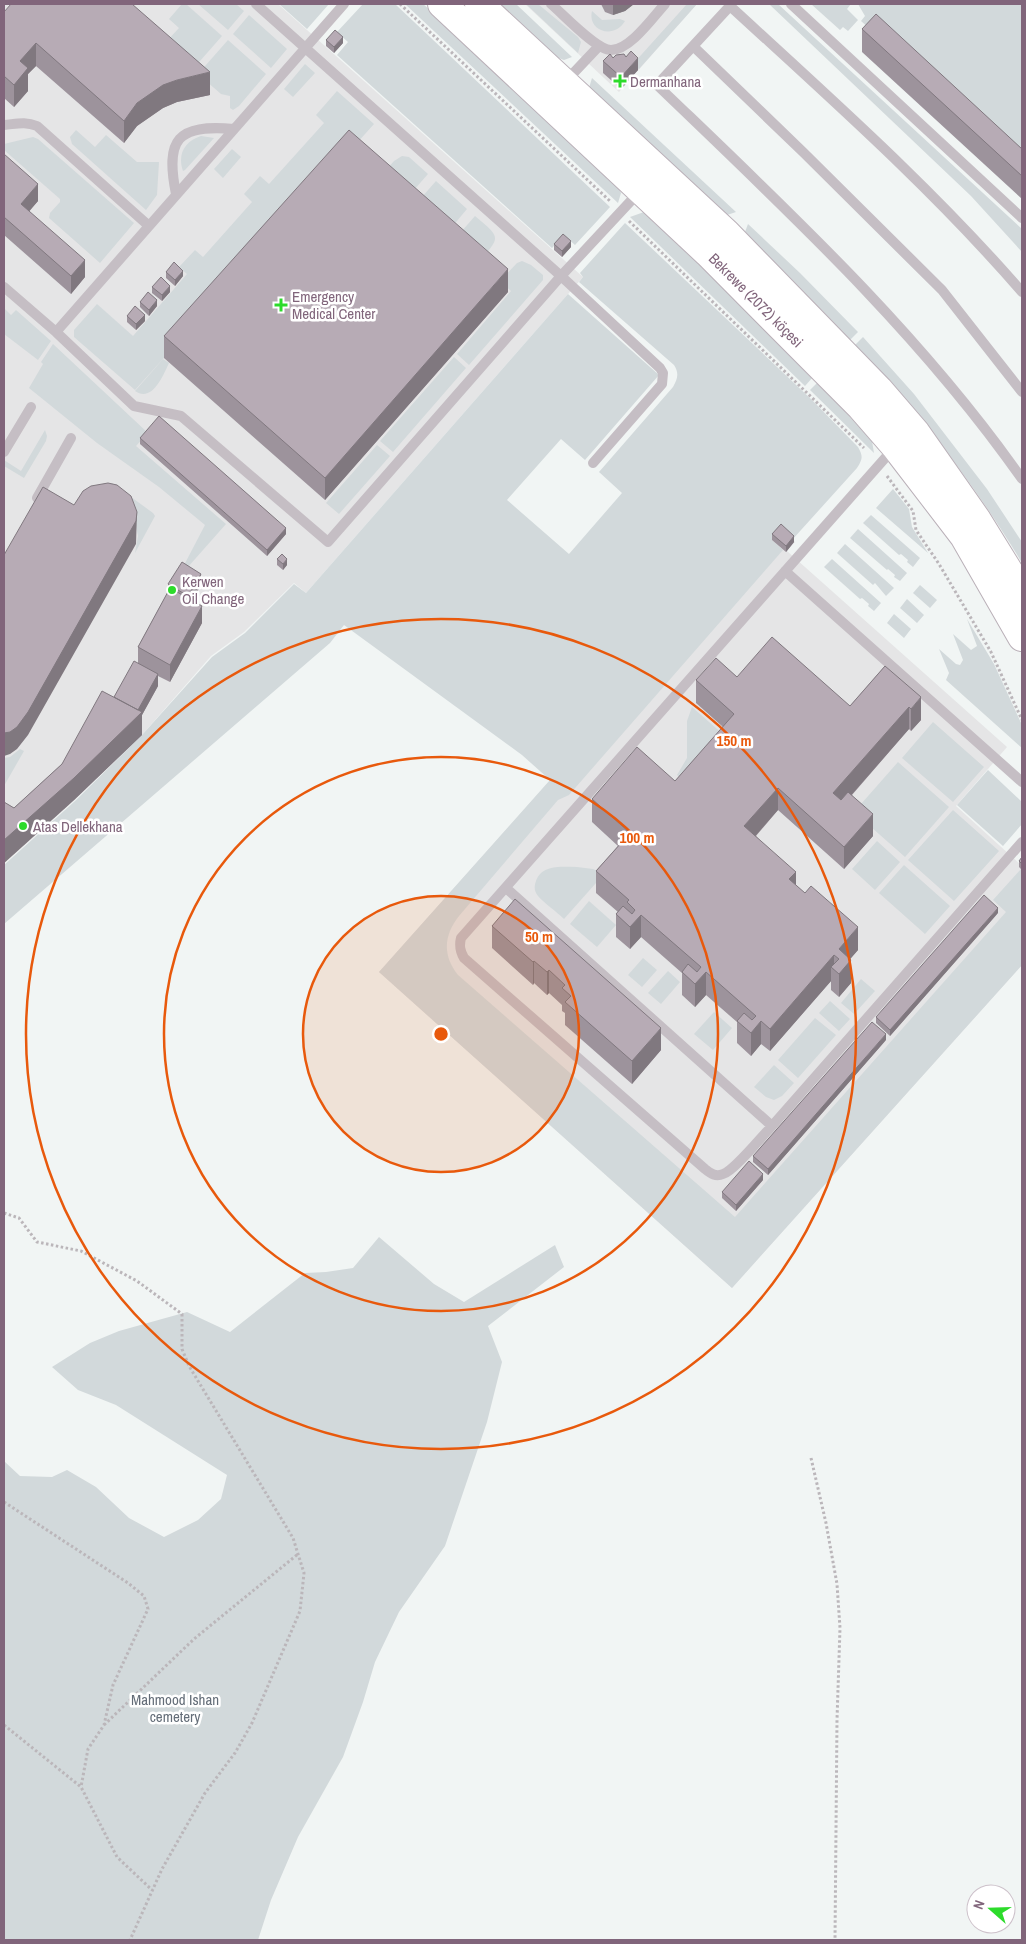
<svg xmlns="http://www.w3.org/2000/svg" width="1026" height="1944" font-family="'Archivo Narrow',sans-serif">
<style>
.built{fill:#e5e5e6}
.green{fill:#d2d9db}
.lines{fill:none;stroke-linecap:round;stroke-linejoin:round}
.secondary-casing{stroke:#bab0b8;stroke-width:30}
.path{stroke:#bbb6ba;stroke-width:3;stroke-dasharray:2.5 2.5;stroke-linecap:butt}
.service{stroke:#c5bec4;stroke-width:10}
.secondary{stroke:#fff;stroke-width:28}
.wall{fill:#9d939c}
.shaded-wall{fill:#80787f}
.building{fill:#b7abb5;stroke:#80787f}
.ring{fill:none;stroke:#e8590c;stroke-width:2.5}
.poi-dot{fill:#2ddb2b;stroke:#fff;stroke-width:2}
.labels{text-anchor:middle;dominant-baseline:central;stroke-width:5;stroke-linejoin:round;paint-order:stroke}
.poi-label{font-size:15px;fill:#81657b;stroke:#fff;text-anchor:start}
.street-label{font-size:15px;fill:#81657b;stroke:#fff}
.park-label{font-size:15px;fill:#646d78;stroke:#fff}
.centre{fill:#e8590c;stroke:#fff;stroke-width:2.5}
.ring-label{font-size:15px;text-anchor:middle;font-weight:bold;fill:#e8590c;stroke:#fff;stroke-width:5;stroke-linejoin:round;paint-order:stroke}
</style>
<rect width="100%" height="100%" fill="#f1f5f4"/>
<path class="built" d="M4 4H278L583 277 306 593 294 583 244 632 211 656 142 735 75 800 4 864Z
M525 4H697L619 92Z
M781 530 795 542 787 551 1007 747 956 806 1020 864 1022 863V965L732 1288 379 972 769 535Z"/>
<path class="green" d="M182 4H186L222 36 193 69 164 44 179 28 169 19Z
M198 4H236L244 11 228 30Z
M279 4H329L307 29Z
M363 4H395L610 207 575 245 564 235 552 248 337 55 348 42 337 32Z
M405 4H423L430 10 618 187 621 193 618 203Z
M500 4H516L572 57 564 60 556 57Z
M526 4H538L578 37 581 42 578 53Z
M687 4H697L639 69 633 64Z
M769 4H778L1022 229V252L971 196Z
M811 4H851L847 9 858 20 848 31 843 27 840 30Z
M858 4H1022V168L861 21 865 16Z
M592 11 602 20 620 19 625 21C614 40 587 31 592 11Z
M249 15 287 49 271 68 233 34Z
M228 40 266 74 239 106 233 110 230 108V96L221 94 198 74Z
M305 64 315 73 293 97 284 89Z
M592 78 736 212 727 215 723 214 589 88Z
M337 91 374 124 135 390 74 337V330L97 304 133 336 187 274 179 267 195 250 203 257 252 202 244 194 260 176 269 184 324 123 316 115Z
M76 130 95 147 106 135 137 162H159L157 195 146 210 72 144 70 137Z
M201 136 214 138 185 170 183 171C177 154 185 141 201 136Z
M33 137 38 139 134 223 100 263 49 218 50 213 60 202V199L4 150V144Z
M232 149 241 157 223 178 214 169Z
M402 156 409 157 428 174 406 199 381 176 394 161Z
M436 181 467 209 446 234 414 206Z
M644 212 650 216C705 269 759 324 813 377L805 386 630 217Z
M475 216C501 238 501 236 479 262L454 240Z
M625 223 812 400 858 447C863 456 863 459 857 468L792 540 773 538 772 540 783 550 569 795 558 800 459 916C444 935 442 955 458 975L735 1217 1006 912 993 900 1021 869 1022 871V965L732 1288 379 972 550 780 522 755 344 625 330 643 4 924V865L75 801 142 735 212 657 245 633 294 584 306 593 568 294 659 375 585 460 561 439 507 500 569 554 622 493 599 472 673 387C678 378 679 373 674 365L579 282 583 277 580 273Z
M748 224 800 273 858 332 850 340 747 235 745 232Z
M522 261 531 265 543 275V280L469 365 457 354 511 291 500 281 517 263Z
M4 308 11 315 16 310 51 341 38 360 4 334Z
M863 337 914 394 987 489 1022 542V563C975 484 918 412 855 345Z
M53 344 148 433 136 446 226 524 188 567 182 569 205 525 159 487 97 443 29 388 43 364 41 362Z
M454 357 466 368 393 452 380 441Z
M163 359 169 363C163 376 152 403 135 391Z
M818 382 866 434 872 441 874 453 810 390Z
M45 430 47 436 46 441 24 478 4 466V460L21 471Z
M377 445 390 456 339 514 326 503Z
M112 483 153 513 155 516 135 553 138 536 136 526 103 497Z
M893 489 909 509 912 527 928 553 876 508Z
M871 515 920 558 913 567 907 562 908 560 901 554 899 555 863 523Z
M858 529 907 573 900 581 894 577 895 575 888 569 887 570 850 538Z
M845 544 894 588 886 596 875 583 873 585 837 553Z
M832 559 881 603 874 611 868 606 869 604 862 598 860 599 824 567Z
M920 585 937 600 930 608 913 593Z
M907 599 924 615 917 623 900 608Z
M894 614 911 629 904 638 887 623Z
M967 619 994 664 1022 725V748L946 680 949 673 939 649 956 664 960 665 963 660 953 634 971 650 977 646Z
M692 707 725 736 685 782 677 775 687 758V721Z
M933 722 984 767 953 802 902 758Z
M20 749 24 751 4 786V758L10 757Z
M898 762 949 807 905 857 854 812Z
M988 770 1022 802V824L1003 846 957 805Z
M953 810 999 851 954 901 908 860Z
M877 841 900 862 875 890 852 869Z
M904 865 950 906 925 934 879 893Z
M577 867 593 869 604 874 564 919C556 911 545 904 538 896 534 891 534 886 536 881 542 864 562 867 577 867Z
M589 901 616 925 597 947 570 924Z
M643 958 657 970 642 987 628 975Z
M668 971 680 982 661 1004 648 993Z
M861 979 875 991 854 1014 841 1003Z
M830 1001 850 1019 839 1031 819 1013Z
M714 1012 732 1028 713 1050 694 1034Z
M815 1018 836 1035 798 1078 778 1060Z
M774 1065 794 1083 782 1096 774 1100 766 1097 754 1087Z
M379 1237 434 1284 464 1302 555 1245 564 1267 488 1326 502 1362 487 1422 445 1546 399 1612 375 1662 363 1702 343 1757 298 1837 271 1900 258 1940H4V1461L20 1476 52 1477 67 1470 96 1487 129 1518 164 1537 198 1520 221 1499 227 1475 116 1405 78 1390 52 1367 90 1343 119 1331 187 1312 230 1332 305 1273 326 1272 353 1268Z"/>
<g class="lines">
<defs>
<path id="secondary" d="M442 4 708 253 861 407 895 446 964 536 1022 637
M479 4 726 233 879 390 916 433 977 520 1022 593"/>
</defs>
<use href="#secondary" class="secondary-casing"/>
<path class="path" d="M400 4 611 202
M629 221 864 448
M887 476 913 511 916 530 939 564 991 652 1022 720
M4 1213 19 1218 37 1242 81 1251 137 1281 182 1314V1349L189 1366 293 1538 304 1573 300 1611 252 1723 235 1753 205 1793 162 1869 130 1940
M811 1458 826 1523 837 1584 840 1628 837 1720 835 1940
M4 1502 128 1583 144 1596 148 1609 113 1685 104 1725 88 1749 81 1787
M4 1725 81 1787 117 1857 152 1890
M104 1725 194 1639 298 1554"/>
<path class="service" d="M256 4 561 276 660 368 663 373 662 384 593 463
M551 4C563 14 596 50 611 50 630 50 653 17 665 4
M791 4 1022 218
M693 46 803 152 942 290 1022 392
M565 82 599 46
M4 125C16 124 25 121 37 126L149 226
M176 194C165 139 177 124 234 129
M4 287 56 332 134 406 181 416 328 542 561 276 641 190
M1022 292C933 189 830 98 730 6L657 85C786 209 919 332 1022 479
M56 332 344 4
M894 448 461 938C459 946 460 951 464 958L705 1169C711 1174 716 1177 723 1174 734 1171 762 1136 772 1126L1022 842
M4 452 31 407
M37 498 71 438
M785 571 1022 782
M506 888 772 1126"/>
<use href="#secondary" class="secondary"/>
</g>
<path class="wall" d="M601 4H634L625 11 613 15 605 12Z
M4 12 210 95 177 102 163 108 137 126 124 143 36 66 28 74V91L14 107 4 98Z
M862 29 1022 149V199L862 52Z
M326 40 343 43 334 53 326 46Z
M613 58 638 70 621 89 603 73V61Z
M4 154 38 201 29 211 85 277 71 294 4 235Z
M554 244 571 247 562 257 554 250Z
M166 272 183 276 175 286 166 278Z
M152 287 170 292 162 301 152 293Z
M508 292 325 500 164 358V336Z
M140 302 157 306 149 316 140 307Z
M127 316 145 321 136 330 127 322Z
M140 438 286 534 267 556 140 444Z
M772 534 794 542 786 552 772 540Z
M277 559 287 565 283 570 277 565Z
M168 584 201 585 192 600 202 623 170 682 158 676V686L142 715V735L74 800 4 863V802L14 808 62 764 114 697 138 663V647L168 592Z
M885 666 921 720 911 731 909 729 852 795 873 836 844 869 778 810 756 836 796 885 858 950 850 959 851 983 839 997 831 990V981L770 1051 761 1044 751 1056 737 1043V1022L706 995 695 1007 682 995V973L641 937 630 949 616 937V914L618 912 596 893V871L618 846 592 822V799L675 781 723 727 696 703V680L737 677 850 706Z
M1022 857V870L1019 867V861Z
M998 913 890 1036 876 1023V1017Z
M492 926 661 1050 632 1084 565 1025V1013L562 1011V1005L549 993 547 995 534 983 533 985 492 948Z
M886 1040 768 1175 753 1162V1156Z
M763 1180 736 1211 722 1198V1192Z"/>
<path class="shaded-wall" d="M613 4H634L625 11 613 15Z
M343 37V43L334 53V47Z
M36 43V66L28 74V91L14 107V85L20 61Z
M638 58V70L621 89V77Z
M210 72V95L177 102 163 108 137 126 124 143V121L137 103 163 85 177 80Z
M38 184V201L21 221V204Z
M571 241V247L562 257V251Z
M85 260V277L71 294V276Z
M508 269V292L325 500V478Z
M183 271V276L175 286V280Z
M170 286V292L162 301V295Z
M157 300V306L149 316V310Z
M145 315V321L136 330V324Z
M5 469V475L4 478V472Z
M137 512 136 544 28 735 17 749 10 754 4 756V733Z
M286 528V534L267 556V550Z
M794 536V542L786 552V546Z
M287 559V565L283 570V564Z
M201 574V585L188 608V596Z
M202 606V623L170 682V665Z
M158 674V686L142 715V735L74 800 4 863V840L135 715Z
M921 697V720L911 731V709Z
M909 707V729L833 816V793Z
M778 788V810L744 849V826Z
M873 814V836L844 869V847Z
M796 872V894L789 879Z
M998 908V913L890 1036V1030Z
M641 915V937L630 949V927Z
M858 927V950L839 972V949Z
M834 955V970L831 967V981L770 1051V1029Z
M851 960V983L839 997V974Z
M534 961V983L533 985V962Z
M549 970V993L547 995V972Z
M706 972V995L695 1007V984Z
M761 1021V1044L751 1056V1033Z
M661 1028V1050L632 1084V1061Z
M886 1034V1040L768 1175V1169Z
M763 1174V1180L736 1211V1205Z"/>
<path class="building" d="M11 4H132L210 72 177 80 163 85 137 103 124 121 36 43 20 61 28 68 14 85 4 76V12Z
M876 14 1022 149V176L862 29Z
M335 30 343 37 334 47 326 40Z
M631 51 638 58 621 77 603 61 610 54 613 58 616 55 624 54 626 57Z
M349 130 508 269 325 478 164 336Z
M4 154 38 184 21 204 85 260 71 276 4 217Z
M563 234 571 241 562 251 554 244Z
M174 262 183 271 175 280 166 272Z
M161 277 170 286 162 295 152 287Z
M148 292 157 300 149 310 140 302Z
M135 306 145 315 136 324 127 316Z
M159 416 286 528 267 550 140 438Z
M108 483 117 485 131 496 137 512 136 521 28 712 17 727 10 732 4 733V555L43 487 74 505 83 491 91 486Z
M781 524 794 536 786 546 772 534Z
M282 554 287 559 283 564 277 559Z
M182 562 201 574 188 596 168 584Z
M170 588 202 606 170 665 138 647Z
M772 637 850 706 885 666 921 697 911 709 909 707 833 793 841 800 848 792 873 814 844 847 778 788 744 826 796 872 789 879 805 893 811 886 858 927 839 949 851 960 839 974 831 967 839 959 834 955 770 1029 761 1021 751 1033 737 1021 744 1013 752 1020 756 1016 706 972 695 984 682 972 688 964 697 972 701 967 641 915 630 927 616 914 623 906 632 914 635 910 627 902 629 900 596 871 630 833 592 799 637 747 675 781 734 714 696 680 716 658 737 677Z
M134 661 158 674 138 710 114 697Z
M102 691 142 712 74 778 4 840V802L14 808 62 764Z
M1022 857V864L1019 861Z
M984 895 998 908 890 1030 876 1017Z
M515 899 661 1028 632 1061 565 1002 571 996 562 988 565 985 549 970 547 972 534 961 533 962 492 926Z
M872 1022 886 1034 768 1169 753 1156Z
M749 1161 763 1174 736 1205 722 1192Z"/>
<circle cx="441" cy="1034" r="138" fill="#e8590c" fill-opacity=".12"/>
<g class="ring">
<circle cx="441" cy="1034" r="138"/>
<circle cx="441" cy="1034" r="277"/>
<circle cx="441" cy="1034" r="415"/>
</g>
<g class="poi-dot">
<path d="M617.5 73.5h5v5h5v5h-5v5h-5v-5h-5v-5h5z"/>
<path d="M278.5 297.5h5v5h5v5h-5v5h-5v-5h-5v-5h5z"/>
<circle cx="172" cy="590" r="5"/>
<circle cx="23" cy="826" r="5"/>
</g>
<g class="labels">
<g class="poi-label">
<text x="630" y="81">Dermanhana</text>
<text x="292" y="296">Emergency<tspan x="292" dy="17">Medical Center</tspan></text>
<text x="182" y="581">Kerwen<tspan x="182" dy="17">Oil Change</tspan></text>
<text x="33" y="826">Atas Dellekhana</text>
</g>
<g class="street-label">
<text transform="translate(756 300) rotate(45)">Bekrewe (2072) köçesi</text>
</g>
<g class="park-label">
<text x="175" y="1699">Mahmood Ishan<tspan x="175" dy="17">cemetery</tspan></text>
</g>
</g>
<circle cx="441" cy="1034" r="8" class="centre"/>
<g class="ring-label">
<text x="734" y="746">150 m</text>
<text x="637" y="843">100 m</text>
<text x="539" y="942">50 m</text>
</g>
<rect width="1026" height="1944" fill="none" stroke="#81657b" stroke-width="10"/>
<g transform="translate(991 1909) rotate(290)"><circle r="24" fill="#ffffff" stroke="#cdc1ca"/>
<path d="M0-4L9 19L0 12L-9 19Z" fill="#2ddb2b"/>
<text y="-8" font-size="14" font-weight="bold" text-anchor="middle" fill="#81657b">N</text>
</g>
</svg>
